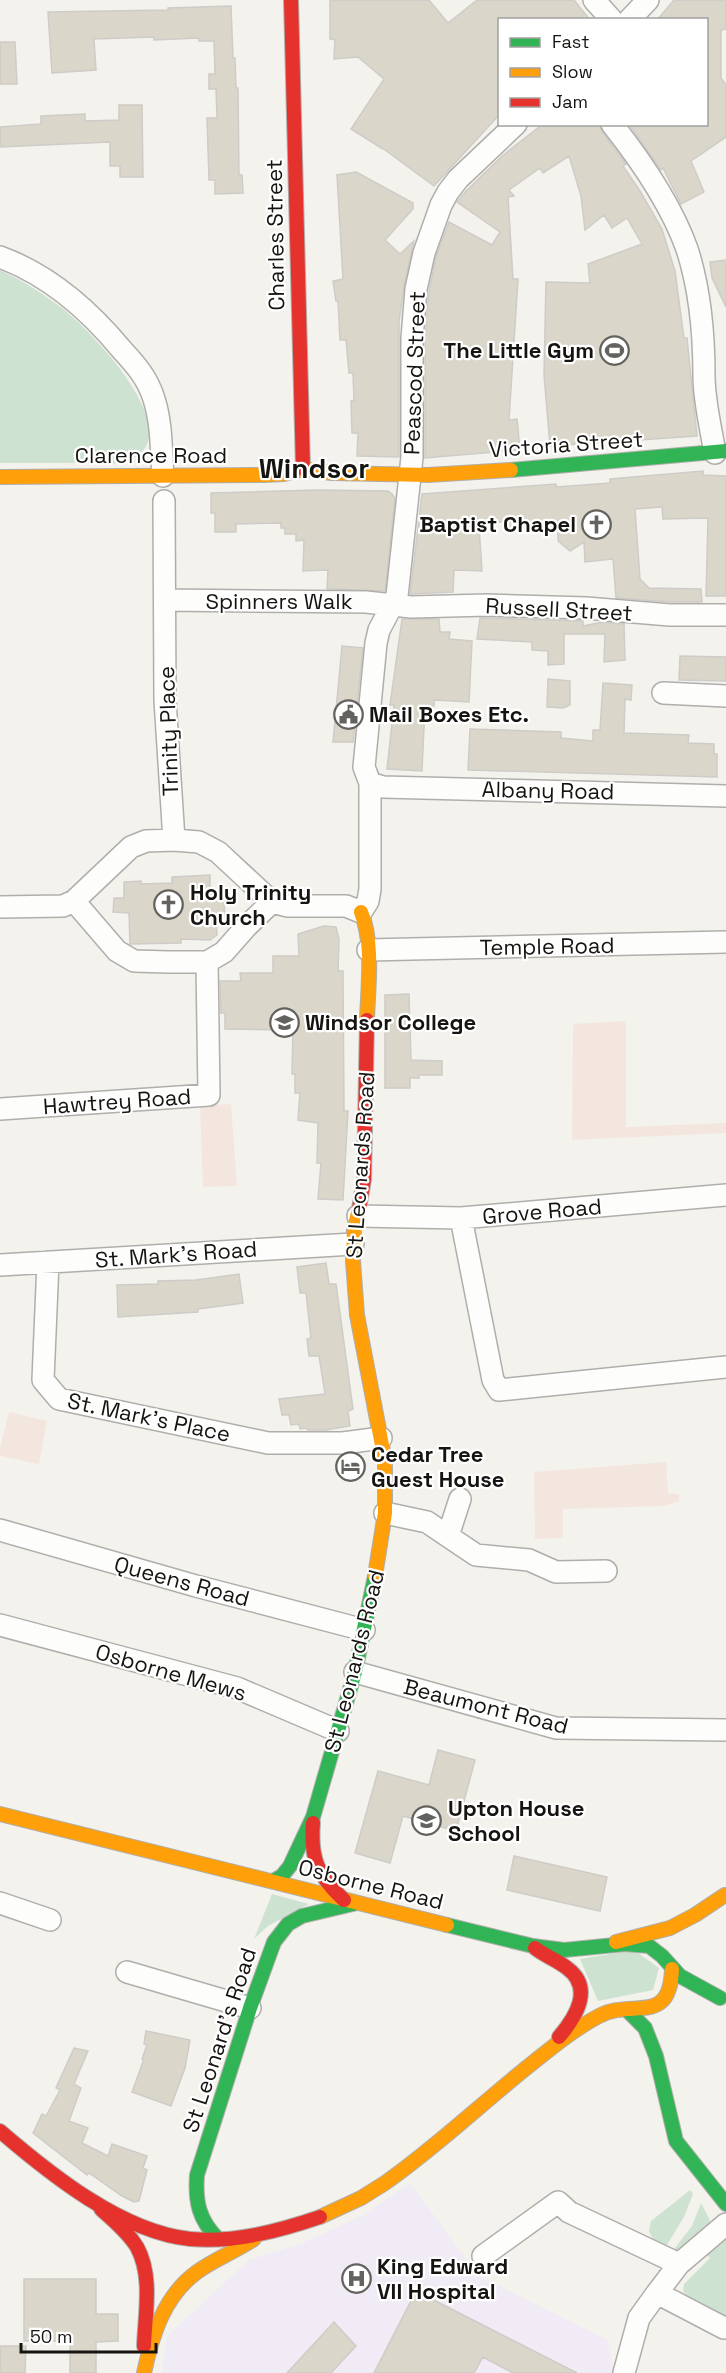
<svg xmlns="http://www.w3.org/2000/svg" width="726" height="2373" font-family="'Space Grotesk',sans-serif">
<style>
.industrial{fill:#f3e6df}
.medical{fill:#f0ebf5}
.green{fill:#cee2d2}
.building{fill:#dbd6ca;stroke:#ceccc8;stroke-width:1.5}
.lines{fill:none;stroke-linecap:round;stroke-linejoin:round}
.street-casing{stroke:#b0aeab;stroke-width:24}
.fast-casing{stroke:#b0aeab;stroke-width:16}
.slow-casing{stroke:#b0aeab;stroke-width:16}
.jam-casing{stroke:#b0aeab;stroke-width:16}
.street{stroke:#fdfdfc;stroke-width:21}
.fast{stroke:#30b455;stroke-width:14}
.slow{stroke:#ff9f0a;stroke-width:14}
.jam{stroke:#e5322d;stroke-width:14}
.labels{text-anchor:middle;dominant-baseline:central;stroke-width:4.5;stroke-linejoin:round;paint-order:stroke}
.street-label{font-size:22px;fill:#161411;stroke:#fff}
.poi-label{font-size:22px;font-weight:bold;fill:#161411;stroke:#fff;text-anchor:start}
.district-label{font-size:28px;font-weight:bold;fill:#161411;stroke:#fff}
</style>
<rect width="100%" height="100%" fill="#f4f2ed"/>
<path class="industrial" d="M626 1021V1127L726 1123V1133L572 1140 573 1024Z
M231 1104 237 1186 203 1187 200 1106Z
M9 1412 47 1421 39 1464 0 1456V1448Z
M666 1462 668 1493 679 1494V1501L664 1506 563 1509V1538L535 1539 534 1472Z"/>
<path class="medical" d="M410 2183 479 2276 608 2340 614 2373H161L167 2336 249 2260 303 2243 363 2215Z"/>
<path class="green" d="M0 270C22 280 42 293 62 308 88 328 178 420 140 454 136 457 125 462 119 463 108 465 94 463 83 463 55 463 28 463 0 463Z
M272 1894 309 1904 268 1926 254 1939Z
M634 1950 659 1968 653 1990 598 2001 580 1959Z
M690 2190 693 2194 684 2217 667 2245 653 2239 649 2231 651 2221Z
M701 2203 710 2220 706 2231 678 2252 674 2249 692 2226Z
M726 2235V2316L694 2303 683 2291 684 2284 710 2258 706 2254Z"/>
<path class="building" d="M330 0H429L448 23 477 0H574L590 20H500V114L434 186 381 147 383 149 351 129 384 79 358 57 334 59 335 40 330 39Z
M674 0H726V29L721 30V78L726 85V137L691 161 704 192 681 204 663 168 661 170 629 124H706V20H657Z
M231 6 233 58H235L236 88H238L239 175H242L243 193 215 194V180H209L207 118H217L216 89H209V74H215L214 41H199V38L154 40V37L94 39 96 70 52 73 48 12 168 10V8Z
M0 42H15L17 84H0Z
M119 105H142L143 177H120V166H110V142L0 147V127L41 124V116L85 114V121L119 120Z
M543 124H599L602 132 626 164 623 166 640 191 662 229 675 271 684 338H687L697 436 550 446 544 375 546 282 590 283 588 264 642 244 627 218 612 228 604 215 585 230 581 196 569 156 543 173 540 168 509 190 514 196 508 197 513 279H518L509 420 517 419 520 450 425 458V339L429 291 436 257 449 222 492 245 500 232 457 202 465 192 502 156Z
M356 172 413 203V209L385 240 400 254 414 241 404 286 399 322V457L357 456 358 433H352L351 401H354L353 373H349L346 340H340L338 301H336L333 281 343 279 337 175Z
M726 260V307L712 278 710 262Z
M703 471V475L726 476V596H706L708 518 663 519 662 507 635 509 640 579 649 588 701 589 702 602H671L616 598 613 559 585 562 584 542 570 551 558 541V522L531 523V526L508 528V521L479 525 482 571 454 570 453 592 410 594 422 494 556 484V487L610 483V479Z
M317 490 388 491 392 494 395 499 385 591 327 589 328 570 303 571 304 540 296 541V534H285V528H281V523L236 524V532H215V513H211V493Z
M480 618 583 621V626L603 622 624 624 625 660 604 662 605 634H564V664L548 665V651L532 650V642L477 639Z
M402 619H439L440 632H450L449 639 472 641 469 702 434 700V706H425L422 771 387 769 394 705H390Z
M342 646 363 648 353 742H333Z
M680 656 726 657V681L679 680Z
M548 679 570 681V705L563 708 547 707Z
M603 683 632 685 631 700 625 699 624 733 689 735 688 743 714 744V754H717V777L468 770 470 729 561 732V738L593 741V730H600Z
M210 875V890L223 889 225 916H216L217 935 210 940 181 939V943L130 944 129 913 113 912 114 898H124V882L141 881V884L172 883V877Z
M324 926 336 927 339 939 338 971H343L344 1111H348L343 1200 318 1199 321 1163H317L318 1123 298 1120 300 1093H295V1074H292L293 1030 225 1029V1013H221L220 981H241L240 973H273V956H299L298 934Z
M409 994 411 1060 442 1061V1075H419V1078H410V1088H385V995Z
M326 1263 329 1284H336L353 1409 348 1411 350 1426 326 1430H308L306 1428 300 1429 299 1424 291 1425 289 1415H282L279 1399 325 1394 319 1356H309L307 1339 311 1338 306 1293H300L297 1267Z
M239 1274 243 1303 198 1309V1312L118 1317 117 1285 158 1284V1281L196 1280Z
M438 1750 475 1760 456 1831 403 1816 390 1863 355 1853 378 1771 429 1785Z
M514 1856 607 1877 600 1911 507 1890Z
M146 2031 190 2040 185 2068 171 2106 132 2092 144 2059H142L147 2045 144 2044Z
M74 2048 88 2051 74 2084 81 2088 69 2121 88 2128 82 2143 108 2156 112 2144 147 2156 143 2168 147 2170 139 2201 134 2202 122 2196 89 2173 87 2175 33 2133 42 2114 46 2116 60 2090 56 2088Z
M24 2279H96V2314H118V2341L96 2342V2373H70V2341H24Z
M416 2291 577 2373H513L483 2357 474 2373H374Z
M334 2322 356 2346 331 2373H287Z
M0 2346H26L25 2373H0Z"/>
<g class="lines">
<defs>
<path id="street" d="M594 0 612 20
M629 20 648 0
M612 124C642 162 671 204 687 249 700 289 704 335 704 376 704 401 711 429 715 453
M0 257C49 275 89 310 122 350 136 365 148 379 154 399 162 424 161 451 163 476
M164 501 165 700 174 840 199 842 218 852 272 902 288 906H346L361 912 368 901 370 889V783L364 767 376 643 379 630 397 596 412 457V338L416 289 424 253 441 205 448 192 458 179 516 124
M166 600 366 602 411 607 487 605 586 608 670 615H726
M663 693 726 696
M370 783 383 787 726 796
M74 901 117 951 134 961 168 962H207L224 952 246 927 272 902
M0 907 63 906 74 901 131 847 146 841 174 840
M368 950 726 942
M0 1109 209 1095 207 962
M358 1216 461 1218 726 1195
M461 1218 493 1380 499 1390 726 1367
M48 1262 43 1380 59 1399 268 1443H343L381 1438
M0 1265 353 1244
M385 1513 427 1522 476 1555 529 1560 556 1572 606 1571
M0 1530 196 1586 364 1630
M448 1536 460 1499
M0 1625 237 1688 338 1731
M355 1672 556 1728 726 1730
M0 1903 50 1920
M127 1972 250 2008
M483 2256 558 2202 569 2212 679 2264
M657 2293 724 2328
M624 2373 639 2318 657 2293 679 2264 726 2224"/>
<path id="fast" d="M511 470 726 451
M273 1881 282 1876 290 1866 313 1817 355 1672 375 1576
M447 1925 533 1946 564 1950 625 1944 649 1946 662 1956 680 1976 720 1998
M627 2010 645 2028 656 2056 676 2141 726 2204
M218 2239C199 2220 195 2202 197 2175L250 2008 274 1942 288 1924 302 1916 357 1903"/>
<path id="slow" d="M0 477 264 475 284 474 303 469 332 473 428 475 511 470
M361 912C374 944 368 986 367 1020
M359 1209 354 1229 353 1261 357 1315 385 1461V1513L375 1576
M0 1814 447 1925
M616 1942 670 1928 695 1915 725 1895
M320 2217 361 2198 385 2183C438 2146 484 2101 535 2061 555 2045 576 2028 599 2016 632 1998 670 2027 672 1969
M144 2373C152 2335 164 2296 197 2272 215 2259 236 2251 254 2239"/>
<path id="jam" d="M291 0 303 469
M359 1209 364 1179 367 1020
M313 1823C310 1859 318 1876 344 1900
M535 1948C545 1956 557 1960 567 1968 594 1988 576 2017 559 2037
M0 2131C50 2174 122 2232 190 2239 234 2243 279 2231 320 2217
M101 2209C114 2221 128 2232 137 2247 153 2276 145 2315 144 2346"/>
</defs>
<use href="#street" class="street-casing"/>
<use href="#fast" class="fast-casing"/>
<use href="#slow" class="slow-casing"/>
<use href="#jam" class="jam-casing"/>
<use href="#street" class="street"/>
<use href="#fast" class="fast"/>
<use href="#slow" class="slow"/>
<use href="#jam" class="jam"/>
</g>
<defs>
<symbol id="stadium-ring" viewBox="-11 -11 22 22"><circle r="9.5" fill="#fff" stroke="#64625e" stroke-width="1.5"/><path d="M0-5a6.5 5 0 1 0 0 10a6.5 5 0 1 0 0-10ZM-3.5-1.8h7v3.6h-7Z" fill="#64625e"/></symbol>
<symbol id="church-ring" viewBox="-11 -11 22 22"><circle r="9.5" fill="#fff" stroke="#64625e" stroke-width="1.5"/><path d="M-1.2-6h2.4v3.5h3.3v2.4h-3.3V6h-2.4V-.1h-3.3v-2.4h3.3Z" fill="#64625e"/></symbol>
<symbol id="civic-ring" viewBox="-11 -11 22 22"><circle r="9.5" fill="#fff" stroke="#64625e" stroke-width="1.5"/><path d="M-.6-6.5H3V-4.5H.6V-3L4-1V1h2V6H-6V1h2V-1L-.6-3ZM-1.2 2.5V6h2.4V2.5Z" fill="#64625e"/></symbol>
<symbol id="university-ring" viewBox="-11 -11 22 22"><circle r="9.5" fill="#fff" stroke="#64625e" stroke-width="1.5"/><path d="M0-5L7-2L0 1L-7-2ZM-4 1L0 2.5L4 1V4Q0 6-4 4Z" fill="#64625e"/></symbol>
<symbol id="hotel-ring" viewBox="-11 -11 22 22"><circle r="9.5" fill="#fff" stroke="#64625e" stroke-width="1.5"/><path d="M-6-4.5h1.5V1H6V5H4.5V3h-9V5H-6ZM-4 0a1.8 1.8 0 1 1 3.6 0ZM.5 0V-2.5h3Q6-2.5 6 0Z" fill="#64625e"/></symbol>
<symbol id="school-ring" viewBox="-11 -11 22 22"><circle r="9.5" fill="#fff" stroke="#64625e" stroke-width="1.5"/><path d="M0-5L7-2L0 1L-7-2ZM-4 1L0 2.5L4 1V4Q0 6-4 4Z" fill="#64625e"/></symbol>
<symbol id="hospital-ring" viewBox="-11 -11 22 22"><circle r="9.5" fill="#fff" stroke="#64625e" stroke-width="1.5"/><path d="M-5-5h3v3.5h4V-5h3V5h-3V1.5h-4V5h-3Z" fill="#64625e"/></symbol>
</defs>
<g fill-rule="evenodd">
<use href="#stadium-ring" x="598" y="334" width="33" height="33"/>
<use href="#church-ring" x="580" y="508" width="33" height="33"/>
<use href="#civic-ring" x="332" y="698" width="33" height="33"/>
<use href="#church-ring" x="152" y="888" width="33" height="33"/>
<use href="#university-ring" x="268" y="1006" width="33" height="33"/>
<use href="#hotel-ring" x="334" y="1450" width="33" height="33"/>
<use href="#school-ring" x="410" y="1804" width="33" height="33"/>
<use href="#hospital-ring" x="340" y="2262" width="33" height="33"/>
</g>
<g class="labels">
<g class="street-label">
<text transform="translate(275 235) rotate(-91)">Charles Street</text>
<text transform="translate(414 373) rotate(-88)">Peascod Street</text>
<text transform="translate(566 444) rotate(-4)">Victoria Street</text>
<text x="151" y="455">Clarence Road</text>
<text x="279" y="601">Spinners Walk</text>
<text transform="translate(559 609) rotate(3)">Russell Street</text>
<text transform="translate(168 731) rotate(-92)">Trinity Place</text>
<text transform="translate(548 790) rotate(1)">Albany Road</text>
<text transform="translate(547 946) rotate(-1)">Temple Road</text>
<text transform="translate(117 1101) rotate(-4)">Hawtrey Road</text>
<text transform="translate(360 1165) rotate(-86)">St Leonards Road</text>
<text transform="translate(542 1211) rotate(-5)">Grove Road</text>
<text transform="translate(176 1254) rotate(-4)">St. Mark's Road</text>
<text transform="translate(149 1417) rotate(12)">St. Mark's Place</text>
<text transform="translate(182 1581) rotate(15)">Queens Road</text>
<text transform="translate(354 1661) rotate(-76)">St Leonards Road</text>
<text transform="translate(171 1672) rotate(16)">Osborne Mews</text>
<text transform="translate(486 1706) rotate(14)">Beaumont Road</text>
<text transform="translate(371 1884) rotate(14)">Osborne Road</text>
<text transform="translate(219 2040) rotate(-72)">St Leonard's Road</text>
</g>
<g class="poi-label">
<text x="594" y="350" text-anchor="end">The Little Gym</text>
<text x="576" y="524" text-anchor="end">Baptist Chapel</text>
<text x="369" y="714">Mail Boxes Etc.</text>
<text x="190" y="892">Holy Trinity<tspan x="190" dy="25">Church</tspan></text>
<text x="305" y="1022">Windsor College</text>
<text x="371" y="1454">Cedar Tree<tspan x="371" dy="25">Guest House</tspan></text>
<text x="448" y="1808">Upton House<tspan x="448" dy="25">School</tspan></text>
<text x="377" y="2266">King Edward<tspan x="377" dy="25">VII Hospital</tspan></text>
</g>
<g class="district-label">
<text x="314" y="468">Windsor</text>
</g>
</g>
<rect x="498" y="18" width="210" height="108" fill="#ffffff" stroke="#a2a1a0" stroke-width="1.5"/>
<rect x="510" y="38" width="30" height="9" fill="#30b455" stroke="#a2a1a0" stroke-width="1.5"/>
<text x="552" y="48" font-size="18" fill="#161411">Fast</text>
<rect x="510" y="68" width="30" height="9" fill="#ff9f0a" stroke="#a2a1a0" stroke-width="1.5"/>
<text x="552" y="78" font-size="18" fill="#161411">Slow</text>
<rect x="510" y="98" width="30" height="9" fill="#e5322d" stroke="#a2a1a0" stroke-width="1.5"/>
<text x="552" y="108" font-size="18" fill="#161411">Jam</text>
<path d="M21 2343v9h135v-9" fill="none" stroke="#161411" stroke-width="3"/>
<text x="30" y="2343" font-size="18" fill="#161411" stroke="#ffffff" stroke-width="4.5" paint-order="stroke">50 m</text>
</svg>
